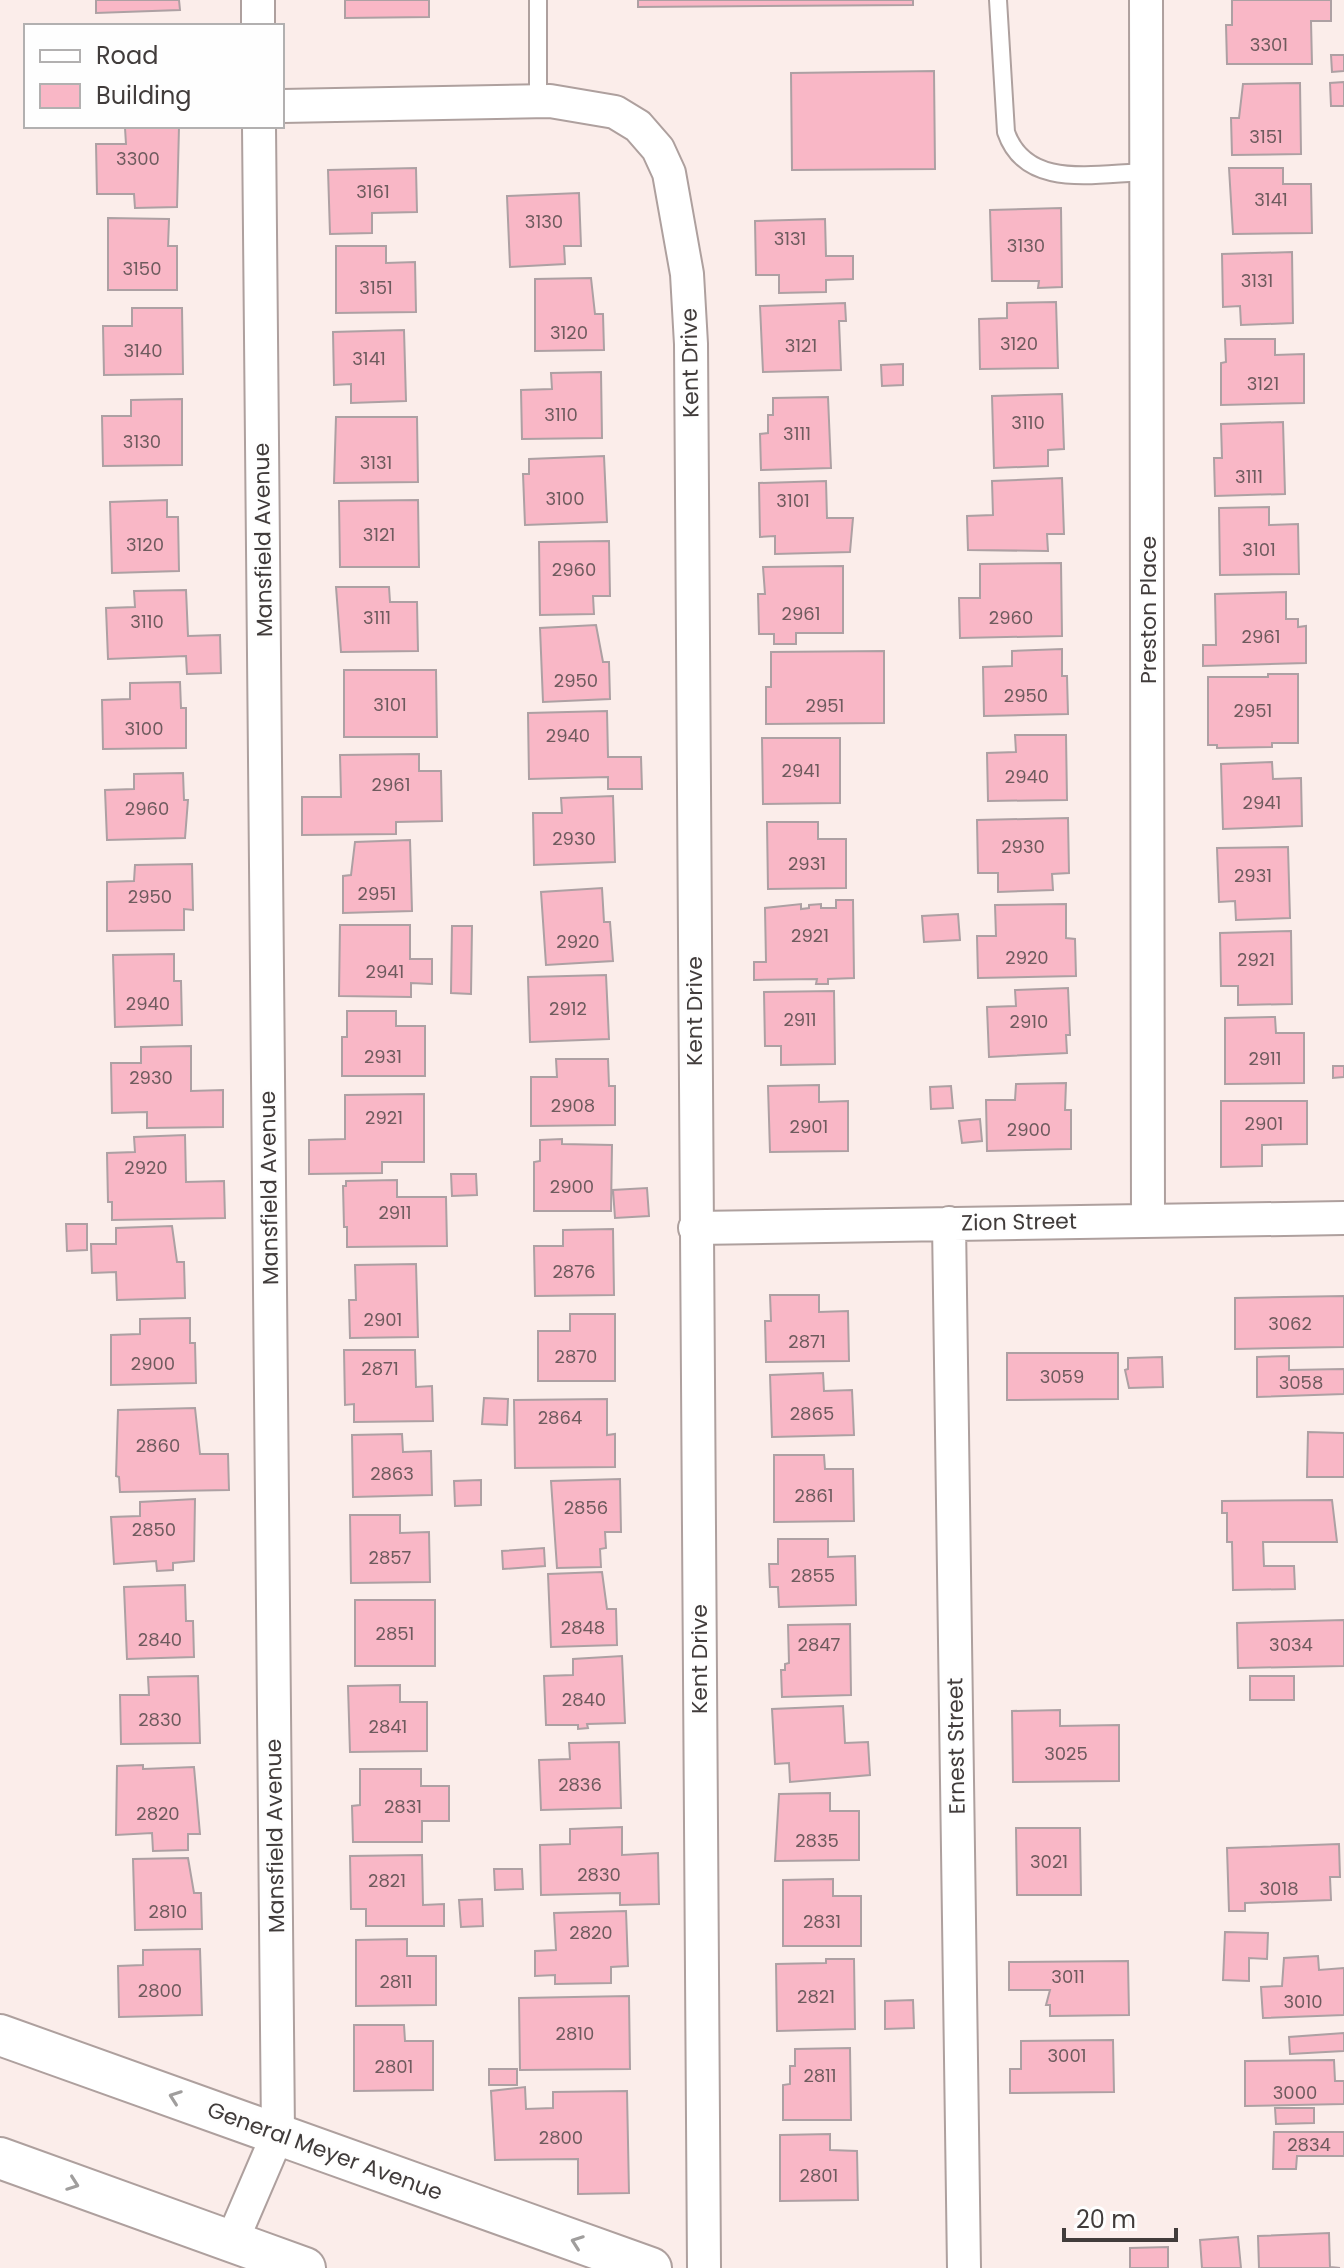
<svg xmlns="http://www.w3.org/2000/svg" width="1344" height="2268" font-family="Poppins,sans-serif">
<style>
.building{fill:#f9b7c6;stroke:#ada0a3;stroke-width:2}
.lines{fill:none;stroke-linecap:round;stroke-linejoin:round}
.service-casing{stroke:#aea09e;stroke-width:20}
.minor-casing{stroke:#aea09e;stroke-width:36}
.tertiary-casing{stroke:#aea09e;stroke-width:44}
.service{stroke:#fff;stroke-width:16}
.minor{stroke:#fff;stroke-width:32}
.tertiary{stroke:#fff;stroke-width:40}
.oneway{stroke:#a09e9d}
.labels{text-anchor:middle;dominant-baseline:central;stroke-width:6;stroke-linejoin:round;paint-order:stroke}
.number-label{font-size:18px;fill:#6f5b5e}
.street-label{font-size:22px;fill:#413c3b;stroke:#fefefe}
</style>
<rect width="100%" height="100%" fill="#fbedea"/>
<path class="building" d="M96 0H179L180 10 96 13Z
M345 0H429V17L345 18Z
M638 0H913V5L638 7Z
M1232 0H1331V21H1311L1312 64H1227L1226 25H1232Z
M1331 55H1344V71L1332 72Z
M934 71 935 169 792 170 791 73Z
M1344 82V106H1331L1330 83Z
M1300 83 1301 154 1232 155 1231 118H1239L1243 84Z
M179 127 177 207 135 208 134 194H97L96 144H126L125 128Z
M416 168 417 212 372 213V233L330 234 328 170Z
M1229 168H1283V184H1311L1312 233 1233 234Z
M579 193 581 246H564L565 264 510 267 507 196Z
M1061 208 1062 287 1038 288 1039 281H992L990 210Z
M108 218 169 219 168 246H177V290H108Z
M825 219 826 256H853V279L826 280V292L779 293V275H756L755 221Z
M336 246H386V263L415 262 416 312 336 313Z
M1292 252 1293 323 1241 325 1240 306 1223 307 1222 254Z
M591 278 595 314H603L604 350 535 351V279Z
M1056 302 1058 368 980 369 979 319 1007 318V303Z
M845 303 846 321H839L841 370 763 372 760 306Z
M132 308H182L183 374 104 375 103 326H132Z
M404 330 406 401 351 403V384L334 385 333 332Z
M1225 339H1275V355L1304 354V403L1221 405V363L1226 362Z
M903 364V385L882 386 881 365Z
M601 372 602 438 522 439 521 390 552 389 551 373Z
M1062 394 1064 449 1048 450V466L994 468 992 396Z
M828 397 831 468 761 470 760 434 768 433V415H773V398Z
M182 399V465L103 466 102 416H131V400Z
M336 417H417L418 482 334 483Z
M1283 422 1285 494 1215 496 1214 458H1222L1221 424Z
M604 456 607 522 525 525 523 474H529V459Z
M1062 478 1064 534H1047L1048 551 968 550 967 516 993 515 992 481Z
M826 481 827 518H853L850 552 775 554V536L760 537 759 483Z
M167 500V517H178L179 571 112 573 110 502Z
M418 500 419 567H340L339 501Z
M1269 507V525L1298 524 1299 574 1220 575 1219 508Z
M609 541 610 596H593L594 614 540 615 539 542Z
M1061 563 1062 636 960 638 959 598H980V564Z
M843 566V633H796V644H774V634H759L758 594H765L763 567Z
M336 587H389L390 602H417L418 651 341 652Z
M186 590 188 636 220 635 221 673 187 674 186 656 108 659 106 608 135 607 134 591Z
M1286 592V619H1298V627L1306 626V663L1203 666V645H1216L1215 594Z
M596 625 603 662H609L610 699 543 702 540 628Z
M1062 649V676H1067L1068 714 984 716 983 667 1012 666V651Z
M884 651V723L766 724V687H771V652Z
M344 670H436L437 737H344Z
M1268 674H1298V743H1272V747L1217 748V745H1208V677H1268Z
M180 682 181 708H186V748L103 749 102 700 130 699V683Z
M607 711 608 757H641L642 789H608V777L529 779 528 713Z
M1015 735H1066L1067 800 988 801 987 753 1016 752Z
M762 738H840V803L763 804Z
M419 754V771H441L442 821 396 822V834L302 835V797H341L340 755Z
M1272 762 1273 779 1301 778 1302 826 1223 829 1221 764Z
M183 773 184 800H188L185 838 107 840 105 790 134 789V774Z
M613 796 615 862 534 865 533 813H562L561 798Z
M1068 818 1069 873 1052 874 1053 890 998 892V873H978L977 820Z
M767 822H818V839H846V888L768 889Z
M410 840 412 911 343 913V876L351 875 355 842Z
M1288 847 1290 918 1236 920 1235 901 1219 902 1217 848Z
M192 864 193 910 184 909V930L107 931V882L134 881 135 865Z
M602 888 604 922H610L613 961 546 965 541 892Z
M836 900H853L854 978 828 979V984H816L817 979 754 980V962H766L765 908 801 904V909L809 908V905L821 904V908H836Z
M1066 904V938L1075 939 1076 976 978 978 977 936H996L995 905Z
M958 914 960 940 924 942 922 916Z
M340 925H410V959H432V984L411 983V997L339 996Z
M452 926H472L471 994 451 993Z
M1291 931 1292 1004 1238 1005V986H1221L1220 933Z
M174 954V981H181L182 1025 115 1027 113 955Z
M606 975 609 1039 530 1042 528 977Z
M1068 988 1070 1035H1066L1067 1053 989 1057 987 1007 1016 1006 1015 990Z
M834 991 835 1064 781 1065V1046H765L764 992Z
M347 1011H396V1026H425V1076H342V1037H347Z
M1275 1017 1276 1033H1304V1083L1225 1084V1018Z
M191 1046V1091L223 1090V1127L147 1128V1112L112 1113 111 1063H141V1047Z
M556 1059H608L609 1086H615V1125L531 1126V1077H557Z
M1333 1066H1344V1077L1333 1078Z
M1066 1083 1065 1110H1071V1149L987 1151 986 1100H1015L1016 1084Z
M819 1085V1102L848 1101V1151L770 1152 768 1086Z
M951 1086 953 1108 931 1109 930 1087Z
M424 1094V1162H382V1173L309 1174V1140L345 1139V1095Z
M1221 1101H1307V1144L1262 1145V1166L1221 1167Z
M980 1119 982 1141 962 1143 959 1121Z
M185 1135 186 1182 224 1181 225 1218 112 1220V1202H108L107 1153 135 1152 134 1137Z
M562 1139V1144L612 1145 611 1211H534V1162L540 1161V1140Z
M451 1174H476L477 1195 452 1196Z
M397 1180V1197H446L447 1246 347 1247V1227H344L343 1186H346V1181Z
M647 1188 649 1216 615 1218 613 1190Z
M66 1224H87V1250L67 1251Z
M172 1226 177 1262H184L185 1298 117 1300 116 1272 92 1273 91 1244H116V1228Z
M613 1229 614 1295 535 1296 534 1246H563V1230Z
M416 1264 418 1337 350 1338 349 1300H356L355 1265Z
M770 1295H819V1312L848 1311 849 1361 766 1362 765 1321H771Z
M1344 1296V1347L1235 1349V1298Z
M570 1314H615V1381H538V1331H570Z
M190 1318V1343H195L196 1383 111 1385V1335L140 1334V1319Z
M344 1350H415L416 1387 432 1386 433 1421 354 1422V1404L345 1405Z
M1007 1353H1118V1399L1007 1400Z
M1289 1356V1370L1344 1369V1394L1257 1397V1357Z
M1162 1357 1163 1387 1129 1388 1125 1370 1128 1369V1358Z
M823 1373 824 1391 852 1390 854 1435 772 1437 770 1375Z
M484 1398 508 1399 507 1425 482 1424Z
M607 1399V1435L615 1434V1467L515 1468 514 1400Z
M195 1408 200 1454H228L229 1490 120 1492 119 1477 116 1476 118 1410Z
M1308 1432 1344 1433V1477H1307Z
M402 1434 403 1452 431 1451 432 1495 353 1497 352 1435Z
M774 1455H824L825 1469H853L854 1521 774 1522Z
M620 1479 621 1532H605L606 1548 600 1549 601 1567 557 1568 551 1481Z
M481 1480V1505L455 1506 454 1481Z
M195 1499 194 1561 173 1563V1570L157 1571 156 1561 114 1564 111 1517 140 1516V1502Z
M1332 1500 1337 1542H1263L1264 1566H1294L1295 1589 1233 1590 1232 1542H1227V1513H1222V1501Z
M350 1515H400V1533L429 1532 430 1582 351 1583Z
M778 1539H828V1557L855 1556 856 1605 779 1607 778 1587H770L769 1564H778Z
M544 1548 545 1566 503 1569 502 1551Z
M602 1572 607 1609H616L617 1645 551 1647 548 1574Z
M185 1585 186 1621H193L194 1657 127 1659 124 1587Z
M355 1600H435V1666H355Z
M1344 1620V1666L1238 1668 1237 1623Z
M850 1624 851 1695 782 1697 781 1670H785V1664L789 1663 788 1625Z
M622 1656 625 1723 587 1724 588 1728 578 1729V1725H546L544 1676 573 1675V1659Z
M198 1676 200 1743 121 1744 120 1695H149L148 1677Z
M1250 1676H1294V1700H1250Z
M400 1685V1702H427V1751L350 1752 348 1686Z
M843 1706 845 1743 868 1742 870 1775 790 1782 789 1763 775 1764 772 1709Z
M1060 1710V1726L1119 1725V1781L1013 1782 1012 1711Z
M619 1742 621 1808 541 1810 539 1760 570 1759 569 1743Z
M143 1765V1769L194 1767 200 1834H188V1850L153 1851 152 1833 116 1835 117 1766Z
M360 1769H421V1786H449V1821H422V1842H353L352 1806 360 1805Z
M830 1793V1811H859V1860L775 1861 779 1794Z
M622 1827V1855L658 1853 659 1904 620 1905V1893L541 1895 540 1845 570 1844V1829Z
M1016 1828H1080L1081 1895H1017Z
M1339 1844 1340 1877H1330L1331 1900 1245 1903V1911H1229L1227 1848Z
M422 1855 423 1905 444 1904V1926H366V1909H351L350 1856Z
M188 1858 194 1893H201L202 1929 135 1930 133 1859Z
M494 1869H522L523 1889 495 1890Z
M833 1879V1896H861V1946H783V1880Z
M482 1899 483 1926 461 1927 459 1900Z
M626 1911 628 1966 611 1967V1983L555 1984V1975L535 1976V1951L556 1950 554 1913Z
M1225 1932 1268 1933 1267 1959 1249 1958V1981L1223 1980Z
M407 1939V1956H436V2005L356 2006V1940Z
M200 1949 202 2015 119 2017 118 1966 143 1965V1950Z
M1318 1956 1319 1970 1344 1968V2015L1263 2018 1261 1987 1282 1986 1284 1958Z
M826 1959H854L855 2029 777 2031 776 1964 826 1963Z
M1128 1961 1129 2015 1050 2016V2005H1046L1050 1990H1009V1962Z
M629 1996 630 2069 520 2070 519 1998Z
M913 2000 914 2028 885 2029V2001Z
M354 2025H404L405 2041H433V2090L354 2091Z
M1344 2033V2051L1290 2054 1289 2037Z
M1113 2040 1114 2092 1010 2093V2069H1021V2041Z
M850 2048 851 2120H783V2085L790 2084V2066H795V2049Z
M1334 2060 1335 2081H1344V2104L1245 2106V2061Z
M489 2069H517V2085H489Z
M525 2087 526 2109 553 2108V2092L627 2091 629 2193 578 2194V2159L495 2160 491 2091Z
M1275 2108H1314V2123L1276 2124Z
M1274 2132H1344V2156H1297L1296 2169H1273Z
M830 2134V2150L857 2151 858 2200 780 2201V2135Z
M1329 2233 1330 2267 1340 2268H1259L1258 2236Z
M1238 2237 1241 2268H1202L1200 2240Z
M1168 2247V2268H1130V2248Z"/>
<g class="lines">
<defs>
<path id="service" d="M998 0 1006 132C1026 191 1097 173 1148 172
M538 101V0"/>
<path id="minor" d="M258 0V26
M1146 0 1148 1219
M282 106 550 101 615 112 638 126 658 149 669 173 687 274 691 344 704 2268
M949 1223 964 2268
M695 1228 1344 1218
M232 2241 278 2134 259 126"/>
<path id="tertiary" d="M0 2035 651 2268
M0 2158 305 2268"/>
</defs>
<use href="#service" class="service-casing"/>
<use href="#minor" class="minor-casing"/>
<use href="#tertiary" class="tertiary-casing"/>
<use href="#service" class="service"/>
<use href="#minor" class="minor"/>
<use href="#tertiary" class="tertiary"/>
</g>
<defs><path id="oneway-chevron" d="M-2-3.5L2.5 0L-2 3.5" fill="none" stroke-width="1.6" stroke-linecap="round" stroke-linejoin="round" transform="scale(2)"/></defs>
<g class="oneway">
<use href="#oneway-chevron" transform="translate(175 2097) rotate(-160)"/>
<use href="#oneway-chevron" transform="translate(73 2184) rotate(20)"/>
<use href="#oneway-chevron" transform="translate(577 2242) rotate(-160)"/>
</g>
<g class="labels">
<g class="number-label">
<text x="1269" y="44">3301</text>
<text x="1266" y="136">3151</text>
<text x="138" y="158">3300</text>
<text x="373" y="191">3161</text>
<text x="1271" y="199">3141</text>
<text x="544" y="221">3130</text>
<text x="790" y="238">3131</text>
<text x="1026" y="245">3130</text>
<text x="142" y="268">3150</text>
<text x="1257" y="280">3131</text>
<text x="376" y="287">3151</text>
<text x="569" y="332">3120</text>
<text x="1019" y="343">3120</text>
<text x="801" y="345">3121</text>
<text x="143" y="350">3140</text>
<text x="369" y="358">3141</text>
<text x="1263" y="383">3121</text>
<text x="561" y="414">3110</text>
<text x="1028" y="422">3110</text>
<text x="797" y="433">3111</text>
<text x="142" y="441">3130</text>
<text x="376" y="462">3131</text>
<text x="1249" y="476">3111</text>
<text x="565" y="498">3100</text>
<text x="793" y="500">3101</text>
<text x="379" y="534">3121</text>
<text x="145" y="544">3120</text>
<text x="1259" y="549">3101</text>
<text x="574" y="569">2960</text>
<text x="801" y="613">2961</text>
<text x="377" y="617">3111</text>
<text x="1011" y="617">2960</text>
<text x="147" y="621">3110</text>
<text x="1261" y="636">2961</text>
<text x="576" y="680">2950</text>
<text x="1026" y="695">2950</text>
<text x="390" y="704">3101</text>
<text x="825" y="705">2951</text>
<text x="1253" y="710">2951</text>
<text x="144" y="728">3100</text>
<text x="568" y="735">2940</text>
<text x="801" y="770">2941</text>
<text x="1027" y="776">2940</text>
<text x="391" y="784">2961</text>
<text x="1262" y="802">2941</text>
<text x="147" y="808">2960</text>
<text x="574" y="838">2930</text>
<text x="1023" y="846">2930</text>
<text x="807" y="863">2931</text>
<text x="1253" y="875">2931</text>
<text x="377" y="893">2951</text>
<text x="150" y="896">2950</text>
<text x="810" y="935">2921</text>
<text x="578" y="941">2920</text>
<text x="1027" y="957">2920</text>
<text x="1256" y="959">2921</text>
<text x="385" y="971">2941</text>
<text x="148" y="1003">2940</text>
<text x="568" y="1008">2912</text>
<text x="800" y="1019">2911</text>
<text x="1029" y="1021">2910</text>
<text x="383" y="1056">2931</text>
<text x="1265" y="1058">2911</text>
<text x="151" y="1077">2930</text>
<text x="573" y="1105">2908</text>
<text x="384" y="1117">2921</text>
<text x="1264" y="1123">2901</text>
<text x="809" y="1126">2901</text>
<text x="1029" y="1129">2900</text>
<text x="146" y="1167">2920</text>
<text x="572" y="1186">2900</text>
<text x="395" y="1212">2911</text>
<text x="574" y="1271">2876</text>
<text x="383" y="1319">2901</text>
<text x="1290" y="1323">3062</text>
<text x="807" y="1341">2871</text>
<text x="576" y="1356">2870</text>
<text x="153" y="1363">2900</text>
<text x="380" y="1368">2871</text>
<text x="1062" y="1376">3059</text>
<text x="1301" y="1382">3058</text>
<text x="812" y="1413">2865</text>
<text x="560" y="1417">2864</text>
<text x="158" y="1445">2860</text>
<text x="392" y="1473">2863</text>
<text x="814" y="1495">2861</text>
<text x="586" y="1507">2856</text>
<text x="154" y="1529">2850</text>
<text x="390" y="1557">2857</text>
<text x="813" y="1575">2855</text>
<text x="583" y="1627">2848</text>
<text x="395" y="1633">2851</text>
<text x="160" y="1639">2840</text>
<text x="819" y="1644">2847</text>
<text x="1291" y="1644">3034</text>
<text x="584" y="1699">2840</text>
<text x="160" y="1719">2830</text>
<text x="388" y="1726">2841</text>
<text x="1066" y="1753">3025</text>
<text x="580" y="1784">2836</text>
<text x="403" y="1806">2831</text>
<text x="158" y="1813">2820</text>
<text x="817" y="1840">2835</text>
<text x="1049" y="1861">3021</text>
<text x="599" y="1874">2830</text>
<text x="387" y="1880">2821</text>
<text x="1279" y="1888">3018</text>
<text x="168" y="1911">2810</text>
<text x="822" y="1921">2831</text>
<text x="591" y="1932">2820</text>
<text x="1068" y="1976">3011</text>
<text x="396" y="1981">2811</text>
<text x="160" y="1990">2800</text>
<text x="816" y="1996">2821</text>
<text x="1303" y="2001">3010</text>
<text x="575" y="2033">2810</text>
<text x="1067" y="2055">3001</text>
<text x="394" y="2066">2801</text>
<text x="820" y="2075">2811</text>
<text x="1295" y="2092">3000</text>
<text x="561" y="2137">2800</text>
<text x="1309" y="2144">2834</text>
<text x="819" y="2175">2801</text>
</g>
<g class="street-label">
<text transform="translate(690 363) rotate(-91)">Kent Drive</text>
<text transform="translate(263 540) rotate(-91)">Mansfield Avenue</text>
<text transform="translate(1148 610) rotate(-90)">Preston Place</text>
<text transform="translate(694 1011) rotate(-90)">Kent Drive</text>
<text transform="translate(269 1188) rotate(-91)">Mansfield Avenue</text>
<text transform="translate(1019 1222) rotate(-1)">Zion Street</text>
<text transform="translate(699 1659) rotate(-90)">Kent Drive</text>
<text transform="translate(956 1746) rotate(-91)">Ernest Street</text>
<text transform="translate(275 1836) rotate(-91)">Mansfield Avenue</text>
<text transform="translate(325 2151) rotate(20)">General Meyer Avenue</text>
</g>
</g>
<rect x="24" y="24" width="260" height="104" fill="#fefefe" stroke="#b2b0b0" stroke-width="2"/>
<rect x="40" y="50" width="40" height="12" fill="#ffffff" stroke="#b2b0b0" stroke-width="2"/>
<text x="96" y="64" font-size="24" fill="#413c3b">Road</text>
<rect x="40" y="84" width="40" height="24" fill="#f9b7c6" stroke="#b2b0b0" stroke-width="2"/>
<text x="96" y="104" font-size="24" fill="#413c3b">Building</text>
<path d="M1064 2228v12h112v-12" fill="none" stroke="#413c3b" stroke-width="4"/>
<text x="1076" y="2228" font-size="24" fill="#413c3b" stroke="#fefefe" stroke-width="6" paint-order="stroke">20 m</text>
</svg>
